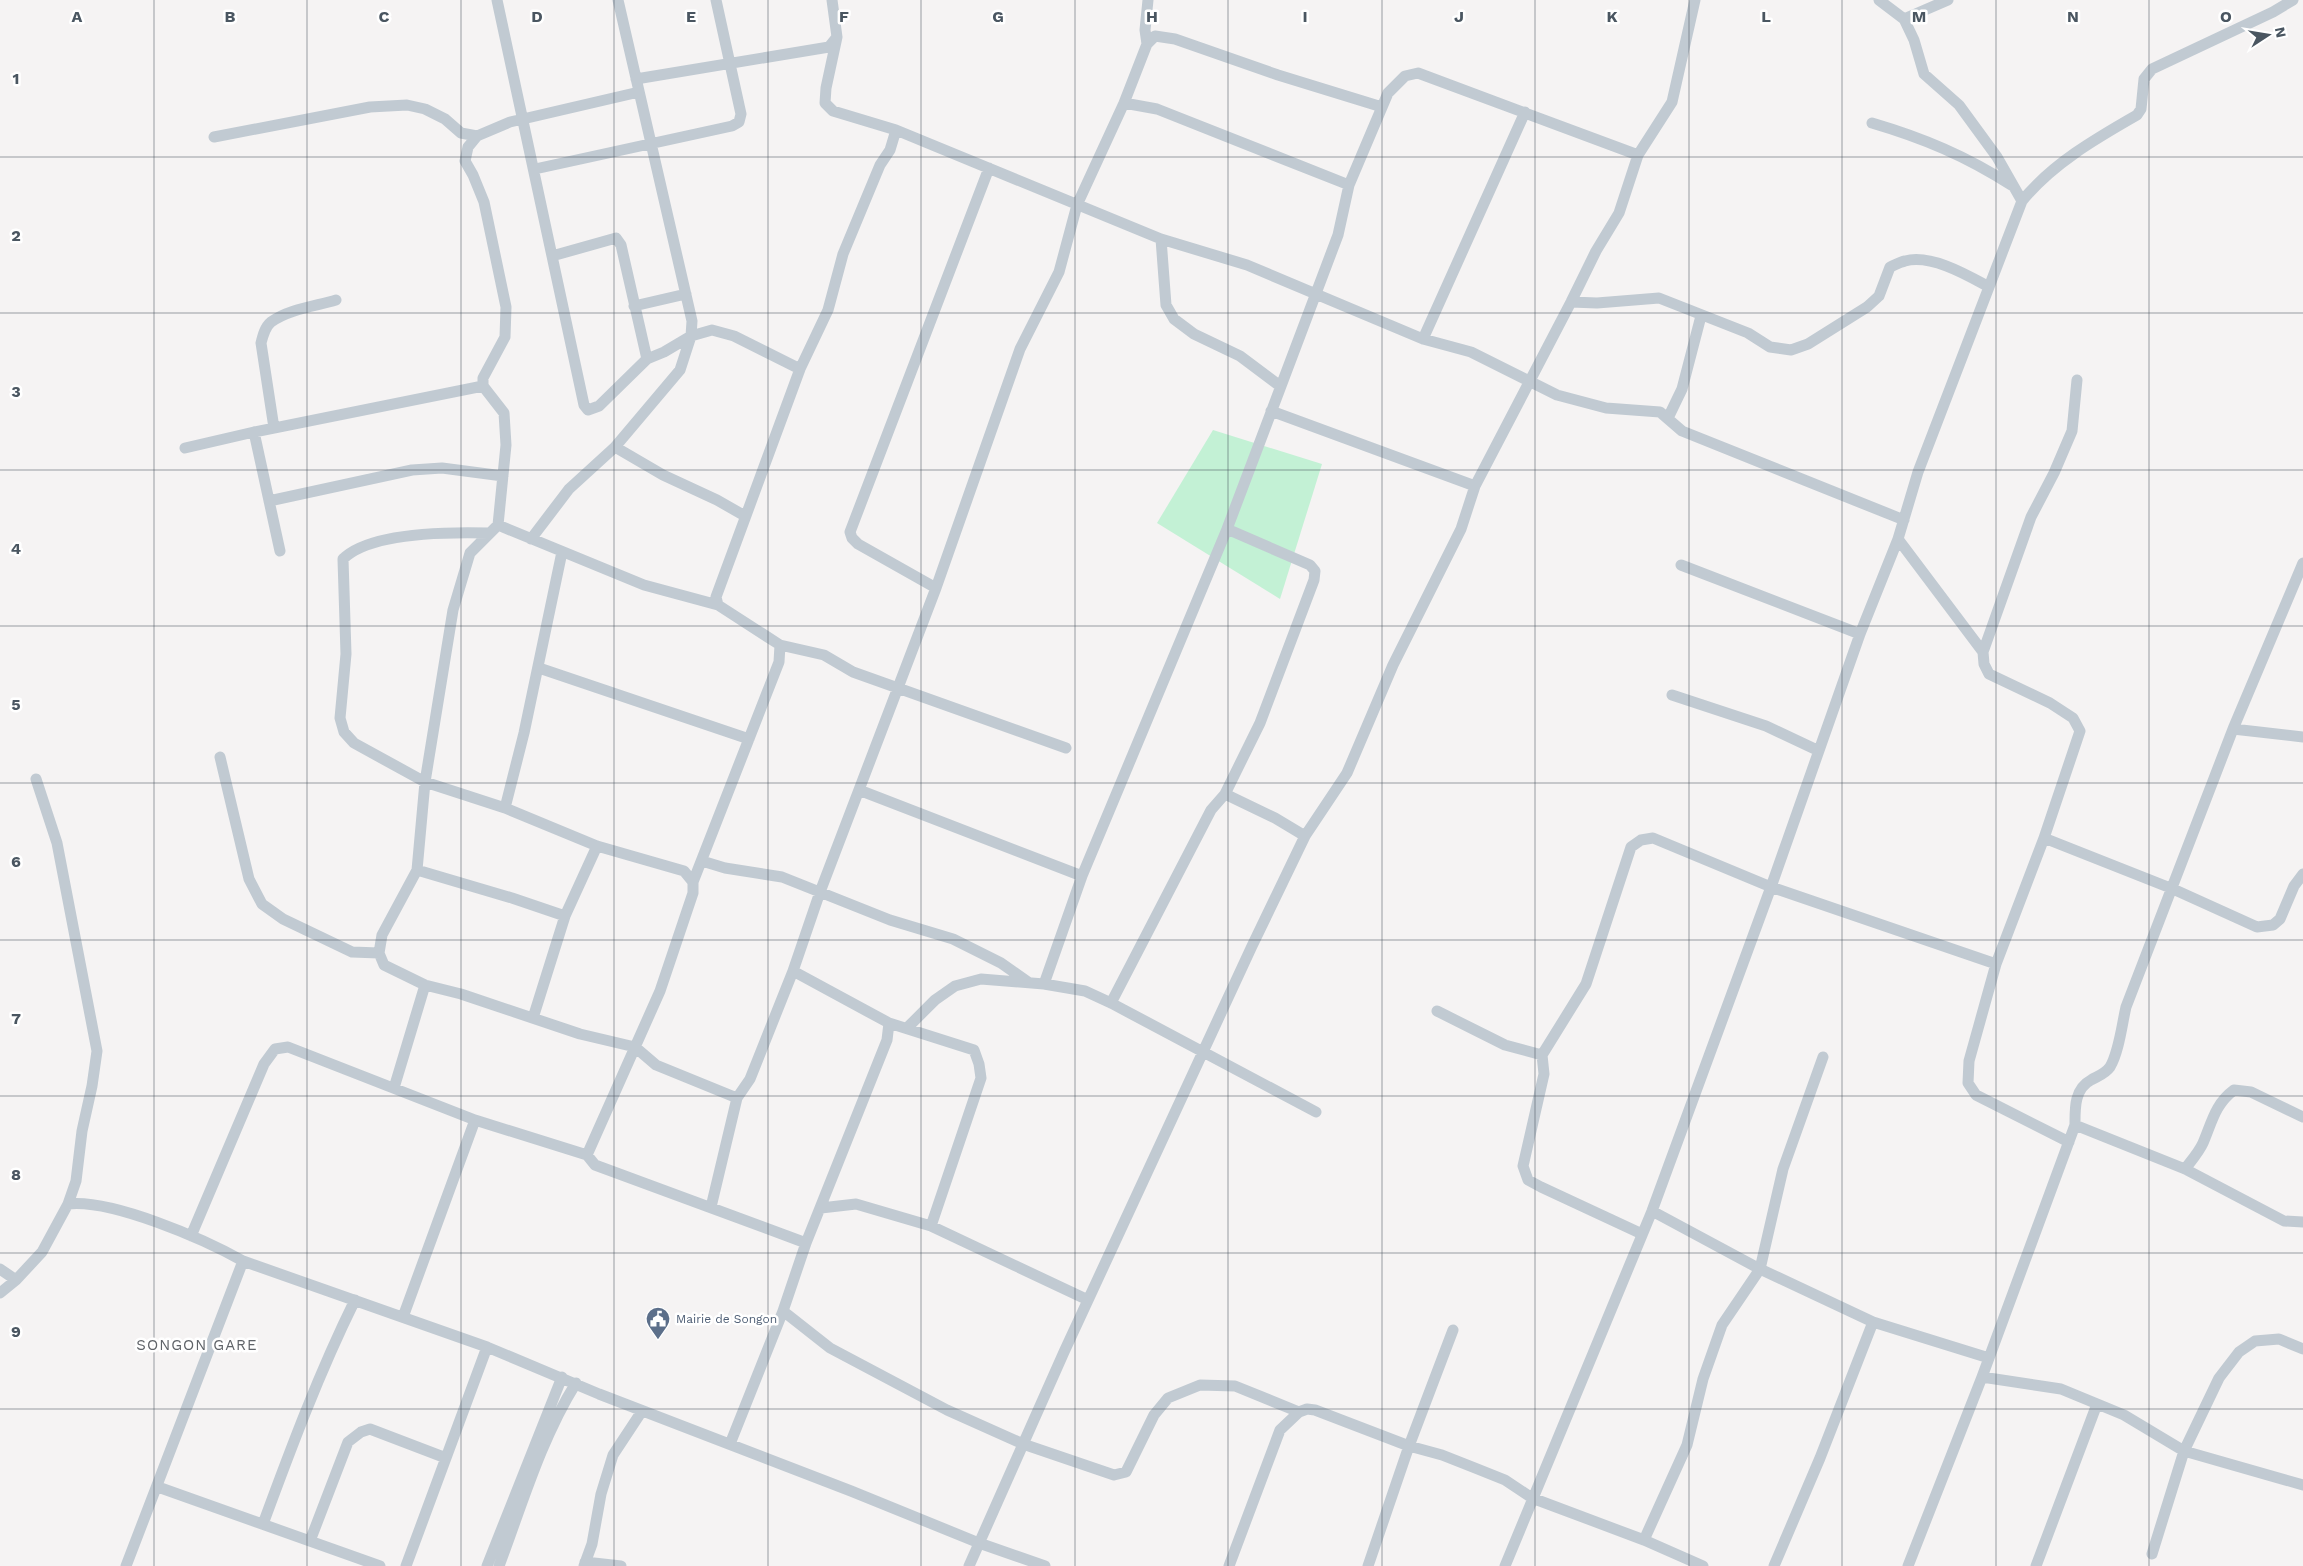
<svg xmlns="http://www.w3.org/2000/svg" width="2303" height="1566" font-family="'Work Sans',sans-serif">
<style>
.green{fill:#c3f1d5}
.lines{fill:none;stroke-linecap:round;stroke-linejoin:round}
.minor{stroke:#c1cad2;stroke-width:11}
.grid{fill:none;stroke:#4a5661;stroke-width:1;stroke-opacity:0.55}
.labels{text-anchor:middle;dominant-baseline:central;stroke-width:5;stroke-linejoin:round;paint-order:stroke}
.service-label{font-size:12px;fill:#4e5e75;stroke:#fff;text-anchor:start}
.quarter-label{font-size:15px;letter-spacing:1px;fill:#5f6368;stroke:#fff}
.grid-label{font-size:16px;text-anchor:middle;font-weight:bold;fill:#4a5661;stroke:#fff;stroke-width:5;stroke-linejoin:round;paint-order:stroke}
</style>
<rect width="100%" height="100%" fill="#f5f3f3"/>
<path class="green" d="M1213 430 1322 464 1280 599 1157 523Z"/>
<g class="lines">
<path class="minor" d="M497 0 584 405 588 410 599 406 647 359 664 352 691 336 712 330 734 336 800 369
M1879 0 1904 19 1914 40 1924 74 1959 105 1997 157 2022 201
M1904 19 1948 0
M1147 44 1145 30 1148 0
M636 79 829 47 837 37 832 0
M639 92 510 122 477 136 468 147 465 161 473 175 484 202 506 307 505 337 483 378V386L504 413 506 445 498 525 470 553 453 610 425 782 417 870 382 935 379 953 384 965 425 985 461 994 580 1034 635 1047 656 1065 737 1098
M1124 103 1157 109 1349 185
M1872 123C1923 138 1966 156 2011 185
M896 130 1161 239 1247 265 1423 339 1471 352 1557 395 1606 408 1660 412 1682 431 1904 520
M214 137 370 107 407 105 425 109 445 119 461 133 477 136
M535 169 732 126 739 122 741 114 716 0
M1161 239 1166 305 1174 319 1194 334 1240 356 1280 386
M552 256 616 238 621 245 647 359
M1571 302 1597 303 1659 298 1748 333 1770 347 1791 350 1808 344 1867 307 1879 296 1890 267C1895 265 1900 262 1905 261 1931 254 1967 275 1989 287
M634 306 686 294
M1423 339 1525 112
M2077 380 2072 431 2054 473 2031 517 1983 652 1984 664 1989 674 2050 703 2073 718 2080 731 2044 838 2173 889 2257 927 2273 925 2280 919 2294 886 2303 874
M1271 411 1475 486
M1668 418 1682 389 1701 316
M274 428 261 343C263 335 265 327 271 322 289 309 316 306 336 300
M254 432 280 551
M615 447 663 475 717 500 745 516
M185 448 254 432 483 386
M269 501 412 470 442 468 503 476
M498 525 644 585 718 605
M489 533C451 532 370 532 343 559L346 654 340 718 344 732 354 743 425 782 505 808 597 846 684 871 693 882V893L660 991 587 1155 595 1165 806 1243 783 1311 730 1444
M531 539 569 489 615 447 680 370 691 336 692 321 618 0
M1898 539 1983 652
M1681 565 1860 634
M936 588 858 544 852 538 850 532 989 168
M780 645 824 655 853 672 1066 748
M539 668 749 739
M1672 695 1766 726 1817 750
M2233 729 2303 737
M220 757 249 879 262 904 283 919 352 952 379 953
M859 790 1082 876
M1225 794 1275 818 1305 836
M505 808 524 733 562 552
M2044 838 1996 964 1969 1061 1968 1083 1976 1095 2069 1142
M702 861 725 868 782 877 890 920 953 939 1001 963 1028 982
M417 870 512 898 565 916
M693 882 779 662 780 645 718 605 716 597 800 369 828 310 843 254 880 165 890 150 896 130 833 111 825 103 826 88 837 37
M1044 984 1082 876 1227 529 1338 235 1349 185 1388 93 1405 76 1418 73 1638 155
M1111 1003 1211 810 1225 794 1260 723 1314 580 1315 571 1310 565 1227 529
M1437 1011 1505 1045 1542 1055
M533 1018 565 916 597 846
M889 1023 974 1050 979 1064 981 1078 931 1226
M907 1028 935 1000 955 986 981 979 1044 984 1085 991 1111 1003 1316 1112
M394 1088 425 985
M2075 1125 2185 1169 2284 1221 2303 1222
M2185 1169C2191 1161 2199 1152 2203 1143 2212 1122 2215 1104 2234 1090L2251 1092 2303 1117
M68 1204C112 1199 204 1239 243 1261L487 1347 599 1394 851 1491 979 1543 1045 1566
M711 1207 737 1098 750 1079 793 971
M821 1208 856 1204 931 1226 1088 1300
M1652 1211 1760 1269 1873 1322 1820 1458 1774 1566
M1642 1234 1541 1187 1528 1180 1523 1166 1544 1074 1542 1055 1586 984 1631 847 1641 840 1653 838 1771 887 1996 964
M191 1236 264 1064 275 1049 288 1047 475 1120
M806 1243 887 1040 889 1023 793 971 820 892 936 588 1020 349 1059 272 1077 205 1124 103 1147 44 1155 36 1175 39 1278 75 1382 107
M0 1269 16 1280
M0 1293 16 1280 42 1252 68 1204 76 1181 82 1131 92 1086 97 1051 57 843 36 779
M783 1311 830 1348 947 1410 1023 1444 1114 1475 1126 1472 1154 1415 1168 1398 1200 1385 1235 1386 1299 1412
M403 1317 475 1120 587 1155
M1873 1322 1989 1358
M1982 1377 2061 1389 2124 1415 2184 1451 2303 1485
M158 1487 380 1566
M263 1524C291 1448 319 1373 355 1300
M1644 1540 1687 1445 1703 1379 1722 1325 1760 1269 1783 1169 1823 1057
M310 1541 348 1442 361 1432 370 1429 446 1458
M2152 1554 2184 1451 2219 1378 2239 1352 2255 1341 2279 1339 2303 1349
M585 1562 621 1566
M126 1566 243 1261
M406 1566 487 1347
M487 1566 562 1377
M499 1566C522 1505 541 1439 576 1383
M584 1566 592 1544 601 1494 613 1455 642 1411
M969 1566 1064 1352 1252 946 1305 836 1347 773 1393 665 1461 529 1475 486 1571 302 1596 251 1619 213 1638 155 1672 102 1695 0
M1229 1566 1280 1430 1299 1412 1307 1409 1315 1410 1409 1446 1442 1455 1475 1468 1505 1480 1532 1498 1644 1540 1703 1566
M1368 1566 1409 1446 1453 1330
M1505 1566 1652 1211 1771 887 1860 634 1898 539 1918 472 2022 201C2052 164 2095 139 2137 115L2141 109 2144 79 2152 69 2273 12 2293 0
M1908 1566 1982 1377 2075 1125C2075 1109 2074 1089 2091 1080 2098 1076 2105 1074 2110 1067 2119 1052 2122 1024 2126 1007L2233 729 2303 563
M2036 1566 2097 1404"/>
</g>
<path class="grid" d="M154 0V1566M307 0V1566M461 0V1566M614 0V1566M768 0V1566M921 0V1566M1075 0V1566M1228 0V1566M1382 0V1566M1535 0V1566M1689 0V1566M1842 0V1566M1996 0V1566M2149 0V1566M0 157H2303M0 313H2303M0 470H2303M0 626H2303M0 783H2303M0 940H2303M0 1096H2303M0 1253H2303M0 1409H2303"/>
<defs>
<symbol id="civic-pin" viewBox="-11 -11 22 30"><path d="M0 17L-7.5 6A9.5 9.5 0 1 1 7.5 6Z" fill="#5c6f8a" stroke="#fff"/><path d="M-.6-6.5H3V-4.5H.6V-3L4-1V1h2V6H-6V1h2V-1L-.6-3ZM-1.2 2.5V6h2.4V2.5Z" fill="#fff"/></symbol>
</defs>
<g fill-rule="evenodd">
<use href="#civic-pin" x="644" y="1305" width="28" height="38"/>
</g>
<g class="labels">
<g class="service-label">
<text x="676" y="1319">Mairie de Songon</text>
</g>
<g class="quarter-label">
<text x="197" y="1345">SONGON GARE</text>
</g>
</g>
<g class="grid-label">
<text x="77" y="22">A</text>
<text x="230" y="22">B</text>
<text x="384" y="22">C</text>
<text x="537" y="22">D</text>
<text x="691" y="22">E</text>
<text x="844" y="22">F</text>
<text x="998" y="22">G</text>
<text x="1152" y="22">H</text>
<text x="1305" y="22">I</text>
<text x="1459" y="22">J</text>
<text x="1612" y="22">K</text>
<text x="1766" y="22">L</text>
<text x="1919" y="22">M</text>
<text x="2073" y="22">N</text>
<text x="2226" y="22">O</text>
<text x="16" y="84">1</text>
<text x="16" y="241">2</text>
<text x="16" y="397">3</text>
<text x="16" y="554">4</text>
<text x="16" y="710">5</text>
<text x="16" y="867">6</text>
<text x="16" y="1024">7</text>
<text x="16" y="1180">8</text>
<text x="16" y="1337">9</text>
</g>
<g transform="translate(2268 35) rotate(78)" stroke="#ffffff" stroke-width="4" paint-order="stroke">
<path d="M0-4L9 19L0 12L-9 19Z" fill="#4a5661"/>
<text y="-8" font-size="14" font-weight="bold" text-anchor="middle" fill="#4a5661">N</text>
</g>
</svg>
